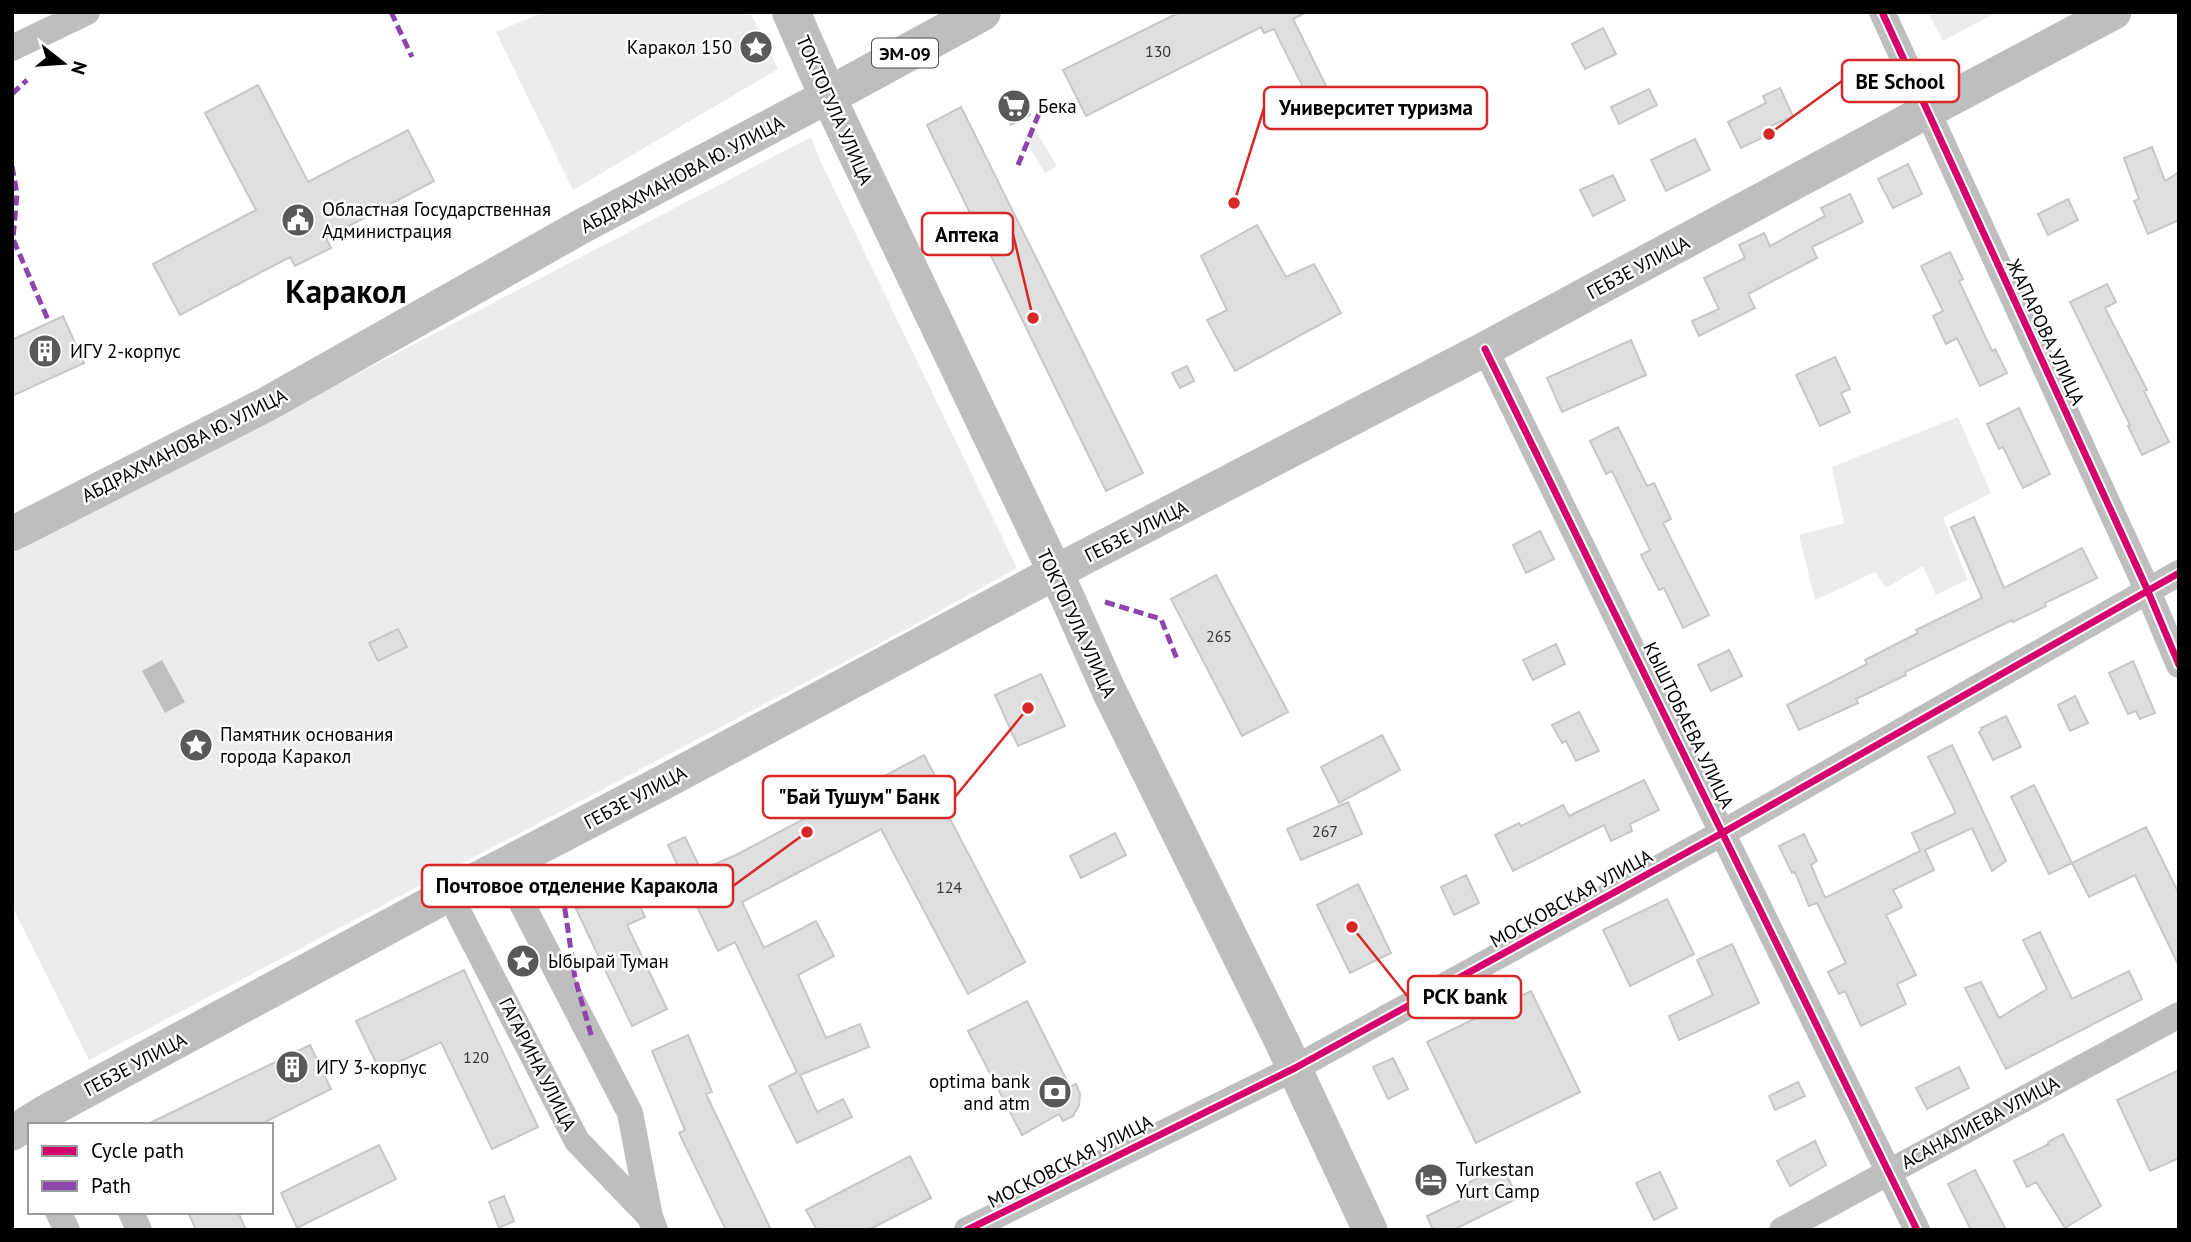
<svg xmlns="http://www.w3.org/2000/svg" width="2191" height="1242" font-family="'PT Sans',sans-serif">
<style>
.green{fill:#ececec}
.water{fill:#bfbfbf}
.building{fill:#dfdfdf;stroke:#c7c7c7;stroke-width:2}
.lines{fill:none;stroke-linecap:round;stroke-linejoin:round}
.minor{stroke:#bebebe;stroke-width:26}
.major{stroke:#bebebe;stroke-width:35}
.highway{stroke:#bebebe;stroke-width:38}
.quiet{stroke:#8e44ad;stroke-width:5;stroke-dasharray:10 5;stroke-linecap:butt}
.cycleway-casing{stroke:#fff;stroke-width:11}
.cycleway{stroke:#d6006c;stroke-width:7}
.labels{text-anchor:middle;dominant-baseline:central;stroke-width:5;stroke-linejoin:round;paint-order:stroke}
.number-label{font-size:16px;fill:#383838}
.shield{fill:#fff;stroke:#4c4c4c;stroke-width:2}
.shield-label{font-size:18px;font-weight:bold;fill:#000}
.poi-label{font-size:19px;fill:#000;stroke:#fff;text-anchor:start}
.street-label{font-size:19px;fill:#000;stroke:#fff}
.town-label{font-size:33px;font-weight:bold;fill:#000;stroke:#fff}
.leader{fill:none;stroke:#d62828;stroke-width:2.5}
.callout-dot{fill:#d62828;stroke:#fff;stroke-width:2.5}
.callout{fill:#fff;stroke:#d62828;stroke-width:2.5}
.callout-label{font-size:21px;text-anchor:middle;font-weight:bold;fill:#000}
</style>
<rect width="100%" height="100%" fill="#fff"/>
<path class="green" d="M544 12H750L778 69 573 190 496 32Z
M1928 12H1997L1943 41Z
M1036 131 1057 166 1045 173 1024 138Z
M811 137 820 160 1017 568 920 622 89 1060 12 906V554Z
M1958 417 1991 493 1943 518 1968 580 1936 595 1923 566 1886 588 1875 572 1815 600 1799 535 1844 523 1832 467Z"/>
<path class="water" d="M162 660 185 702 165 713 142 671Z"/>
<path class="building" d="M1180 12H1307L1293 19 1335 104 1294 124 1285 106 1307 95 1274 29 1264 33 1261 27 1086 116 1063 70Z
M1603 28 1616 54 1585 69 1572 44Z
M258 85 308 182 408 130 434 181 326 238 331 248 295 266 290 257 180 315 153 264 256 210 205 113Z
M1780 88 1793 116 1769 127 1772 133 1741 148 1728 122 1766 103 1763 96Z
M1649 89 1657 105 1619 124 1611 107Z
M1021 94 1030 115 1011 125 1001 104Z
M961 107 1143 473 1106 491 927 125Z
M1695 139 1710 170 1666 191 1651 160Z
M2152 147 2165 181 2179 172V220L2148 234 2134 201 2139 199 2124 158Z
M1908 164 1922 194 1893 208 1878 179Z
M1613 175 1625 200 1593 216 1580 190Z
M1850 194 1863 222 1812 247 1817 258 1748 294 1755 308 1699 336 1692 321 1719 309 1704 278 1745 258 1739 245 1764 233 1770 246 1825 216 1821 208Z
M2068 199 2078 220 2048 235 2038 214Z
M1257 225 1286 277 1314 264 1341 313 1235 371 1207 320 1227 310 1201 256Z
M1950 252 1963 279 1959 281 1992 351 1995 349 2007 373 1980 386 1957 338 1946 344 1933 316 1943 311 1921 266Z
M2107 284 2116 302 2105 308 2147 390 2144 391 2169 442 2142 455 2128 426 2130 425 2070 302Z
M63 316 84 363 12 396V340Z
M1631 340 1646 375 1562 412 1547 378Z
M1835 357 1850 389 1841 393 1850 412 1820 426 1796 375Z
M1187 366 1194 381 1180 388 1172 373Z
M2019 408 2050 474 2023 488 2003 447 1999 449 1987 424Z
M1618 427 1647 486 1654 483 1671 519 1663 523 1709 615 1683 628 1664 588 1659 590 1641 555 1650 550 1612 471 1606 474 1590 441Z
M1974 517 2004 588 2082 548 2097 578 2045 603 2046 606 2013 622 2012 620 1905 672 1906 675 1856 699 1858 703 1799 730 1787 705 1867 664 1865 660 1918 633 1916 630 1982 598 1951 527Z
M1540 531 1554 559 1526 573 1513 545Z
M1216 575 1288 712 1242 736 1171 599Z
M398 629 407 647 378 661 369 643Z
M1556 644 1565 664 1533 680 1523 660Z
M1729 650 1742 676 1711 691 1698 665Z
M2133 661 2155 713 2140 719 2136 711 2128 714 2109 673Z
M1041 674 1065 726 1018 746 995 695Z
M2075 696 2088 723 2070 731 2058 705Z
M1579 712 1599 751 1576 761 1566 741 1562 743 1552 725Z
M2006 716 2021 747 1993 760 1979 732 1982 730 1981 728Z
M1382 735 1400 770 1339 803 1321 767Z
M1952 745 2006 861 1992 871 1972 828 1925 850 1934 870 1893 890 1902 907 1886 915 1916 975 1897 984 1906 1004 1861 1026 1845 991 1839 994 1828 972 1846 963 1817 903 1809 906 1795 872 1792 873 1779 846 1804 834 1817 861 1811 865 1825 898 1920 851 1912 833 1956 813 1928 757Z
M924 755 945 795 939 798 1025 962 968 994 881 829 742 902 764 948 816 921 834 956 798 975 826 1038 860 1024 869 1047 800 1075 817 1112 843 1099 852 1117 797 1143 769 1086 797 1072 735 942 718 951 668 845 685 837 701 870 736 855Z
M1644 780 1659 810 1630 824 1632 831 1611 841 1604 825 1513 871 1495 835 1519 823 1521 826 1563 805 1569 816Z
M2034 785 2072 863 2049 874 2011 797Z
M1348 802 1362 834 1301 860 1287 829Z
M2146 827 2179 894V966L2135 875 2089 897 2072 863Z
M1115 833 1126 855 1081 878 1070 856Z
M1466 875 1479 903 1454 915 1441 887Z
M629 883 645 917 627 925 667 1009 632 1026 576 909Z
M1358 884 1391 953 1350 973 1317 905Z
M1667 899 1694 954 1630 986 1603 930Z
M2040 932 2072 999 2129 971 2142 999 2006 1069 1965 988 1981 982 1999 1018 2047 989 2023 940Z
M1732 944 1759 1003 1679 1040 1669 1016 1713 995 1697 960Z
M464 970 538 1127 492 1149 441 1042 380 1071 356 1021Z
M1531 991 1580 1092 1476 1143 1427 1042Z
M1027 1001 1070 1087 1076 1084 1080 1094 1079 1105 1073 1116 1063 1121 1059 1114 1022 1135 968 1031Z
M688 1035 712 1092 706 1094 771 1230H726L679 1133 685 1130 652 1051Z
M310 1045 331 1089 259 1125H146Z
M1393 1058 1408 1089 1388 1099 1373 1067Z
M1959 1067 1969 1088 1927 1109 1916 1088Z
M2179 1070V1158L2150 1171 2117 1100Z
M1798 1082 1805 1096 1775 1110 1769 1096Z
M2063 1134 2101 1206 2065 1228 2036 1182 2027 1187 2014 1161 2049 1144 2048 1142Z
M1815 1141 1826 1165 1790 1186 1777 1161Z
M379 1145 396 1179 297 1228 281 1193Z
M910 1156 931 1198 868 1230H817L806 1210Z
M1502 1166 1518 1198 1453 1230H1433L1427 1216 1465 1198 1460 1187Z
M1975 1170 2006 1230H1971L1948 1184Z
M1660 1172 1677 1208 1654 1220 1636 1183Z
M504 1196 514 1221 499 1228 489 1202Z
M188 1212H238L246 1230H196Z"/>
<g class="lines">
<path class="minor" d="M1882 12 2147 589 2179 665
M12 48 87 12
M1485 349 1917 1230
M503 867 630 1113 650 1217 655 1230
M449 894 577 1141 650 1217
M58 1212 67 1230
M131 1212 139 1230
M967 1230 1295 1068 1724 832 2179 573
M1782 1230 2179 1015"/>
<path class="major" d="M12 534 267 404 584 225 828 96 1068 599 1109 691 1282 1042 1370 1230
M12 1133 46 1112 449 894 664 782 1054 573 1485 349 1927 111 2114 12"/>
<path class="highway" d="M791 12 828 96 982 12"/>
<path class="quiet" d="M391 12 412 57
M12 94 27 80
M1018 165 1042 106
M12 166 17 194 13 239 49 322
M1105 602 1161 619 1177 659
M576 865 564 903 575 978 592 1038"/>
<defs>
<path id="cycleway" d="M1882 12 2147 589 2179 665
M1485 349 1917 1230
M967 1230 1295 1068 1724 832 2179 573"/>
</defs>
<use href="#cycleway" class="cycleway-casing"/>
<use href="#cycleway" class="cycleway"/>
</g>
<defs>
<symbol id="sight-disc" viewBox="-11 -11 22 22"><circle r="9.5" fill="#595959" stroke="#fff"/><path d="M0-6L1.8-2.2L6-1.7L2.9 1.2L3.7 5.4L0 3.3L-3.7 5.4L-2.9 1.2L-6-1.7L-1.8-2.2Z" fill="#fff"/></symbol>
<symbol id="supermarket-disc" viewBox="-11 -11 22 22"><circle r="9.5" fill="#595959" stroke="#fff"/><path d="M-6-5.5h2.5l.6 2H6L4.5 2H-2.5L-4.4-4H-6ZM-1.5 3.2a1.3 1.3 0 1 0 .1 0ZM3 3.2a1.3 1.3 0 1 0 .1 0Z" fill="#fff"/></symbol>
<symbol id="civic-disc" viewBox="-11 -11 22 22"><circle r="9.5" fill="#595959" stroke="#fff"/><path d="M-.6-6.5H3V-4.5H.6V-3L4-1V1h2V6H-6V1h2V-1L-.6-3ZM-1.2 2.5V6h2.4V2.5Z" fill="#fff"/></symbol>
<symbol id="building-disc" viewBox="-11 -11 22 22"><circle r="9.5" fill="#595959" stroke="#fff"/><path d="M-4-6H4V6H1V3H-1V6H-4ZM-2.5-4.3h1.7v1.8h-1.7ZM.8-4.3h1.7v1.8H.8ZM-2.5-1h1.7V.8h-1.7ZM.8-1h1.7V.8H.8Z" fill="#fff"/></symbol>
<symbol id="bank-disc" viewBox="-11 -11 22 22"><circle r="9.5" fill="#595959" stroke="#fff"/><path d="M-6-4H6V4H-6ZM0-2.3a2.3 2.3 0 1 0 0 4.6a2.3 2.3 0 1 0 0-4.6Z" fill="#fff"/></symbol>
<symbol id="hotel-disc" viewBox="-11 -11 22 22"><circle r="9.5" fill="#595959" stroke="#fff"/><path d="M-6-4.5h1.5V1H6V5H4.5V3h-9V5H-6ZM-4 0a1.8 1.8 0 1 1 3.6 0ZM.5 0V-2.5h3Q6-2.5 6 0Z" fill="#fff"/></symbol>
</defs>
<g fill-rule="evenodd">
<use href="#sight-disc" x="737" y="28" width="38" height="38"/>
<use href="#supermarket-disc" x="995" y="87" width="38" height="38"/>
<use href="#civic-disc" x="279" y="201" width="38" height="38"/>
<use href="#building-disc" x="26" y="332" width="38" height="38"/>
<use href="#sight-disc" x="177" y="726" width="38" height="38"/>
<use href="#sight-disc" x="504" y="942" width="38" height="38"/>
<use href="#building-disc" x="273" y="1048" width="38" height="38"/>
<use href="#bank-disc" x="1036" y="1073" width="38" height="38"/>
<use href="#hotel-disc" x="1412" y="1161" width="38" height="38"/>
</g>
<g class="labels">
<g class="number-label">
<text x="1158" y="51">130</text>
<text x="1219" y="636">265</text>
<text x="1325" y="831">267</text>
<text x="949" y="887">124</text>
<text x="476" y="1057">120</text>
</g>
<rect class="shield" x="872" y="38.5" width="66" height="29" rx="5"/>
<g class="shield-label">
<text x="905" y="53">ЭМ-09</text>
</g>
<g class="poi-label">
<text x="732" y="47" text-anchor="end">Каракол 150</text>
<text x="1038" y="106">Бека</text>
<text x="322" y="209">Областная Государственная<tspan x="322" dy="22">Администрация</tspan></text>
<text x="70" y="351">ИГУ 2-корпус</text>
<text x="220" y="734">Памятник основания<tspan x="220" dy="22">города Каракол</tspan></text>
<text x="548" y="961">Ыбырай Туман</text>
<text x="316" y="1067">ИГУ 3-корпус</text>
<text x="1030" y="1081" text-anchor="end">optima bank<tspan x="1030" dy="22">and atm</tspan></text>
<text x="1456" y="1169">Turkestan<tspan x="1456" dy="22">Yurt Camp</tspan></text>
</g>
<g class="street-label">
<text transform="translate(835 110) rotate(66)">ТОКТОГУЛА УЛИЦА</text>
<text transform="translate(682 174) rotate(-28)">АБДРАХМАНОВА Ю. УЛИЦА</text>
<text transform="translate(1638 267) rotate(-28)">ГЕБЗЕ УЛИЦА</text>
<text transform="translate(2046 332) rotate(65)">ЖАПАРОВА УЛИЦА</text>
<text transform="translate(184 445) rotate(-27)">АБДРАХМАНОВА Ю. УЛИЦА</text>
<text transform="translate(1136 531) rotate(-27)">ГЕБЗЕ УЛИЦА</text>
<text transform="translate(1077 623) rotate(65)">ТОКТОГУЛА УЛИЦА</text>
<text transform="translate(1689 725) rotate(64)">КЫШТОБАЕВА УЛИЦА</text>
<text transform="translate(635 797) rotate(-28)">ГЕБЗЕ УЛИЦА</text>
<text transform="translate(1571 898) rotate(-29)">МОСКОВСКАЯ УЛИЦА</text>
<text transform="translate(135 1064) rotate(-28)">ГЕБЗЕ УЛИЦА</text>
<text transform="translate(538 1064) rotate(63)">ГАГАРИНА УЛИЦА</text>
<text transform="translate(1980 1122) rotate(-28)">АСАНАЛИЕВА УЛИЦА</text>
<text transform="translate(1070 1161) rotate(-27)">МОСКОВСКАЯ УЛИЦА</text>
</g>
<g class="town-label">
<text x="346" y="290">Каракол</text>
</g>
</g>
<path class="leader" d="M1769 134L1842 81M1234 203L1264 108M1033 318L1013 234M1028 708L955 797M807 832L733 886M1352 927L1408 997"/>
<g class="callout-dot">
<circle cx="1769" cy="134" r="7"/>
<circle cx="1234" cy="203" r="7"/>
<circle cx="1033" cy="318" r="7"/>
<circle cx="1028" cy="708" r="7"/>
<circle cx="807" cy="832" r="7"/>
<circle cx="1352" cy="927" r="7"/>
</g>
<g class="callout">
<rect x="1842" y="60" width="117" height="42" rx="7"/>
<rect x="1264" y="87" width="223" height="42" rx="7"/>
<rect x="922" y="213" width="91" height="42" rx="7"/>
<rect x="763" y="776" width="192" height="42" rx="7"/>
<rect x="422" y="865" width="311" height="42" rx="7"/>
<rect x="1408" y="976" width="113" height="42" rx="7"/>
</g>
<g class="callout-label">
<text x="1900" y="89">BE School</text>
<text x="1376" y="115">Университет туризма</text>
<text x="967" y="242">Аптека</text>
<text x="859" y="804">"Бай Тушум" Банк</text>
<text x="577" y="893">Почтовое отделение Каракола</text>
<text x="1465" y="1004">PCK bank</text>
</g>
<rect width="2191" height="1242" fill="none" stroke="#000000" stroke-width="28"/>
<rect x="28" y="1123" width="245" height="91" fill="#ffffff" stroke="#999999" stroke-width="2"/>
<rect x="42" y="1146" width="35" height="10" fill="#d6006c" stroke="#999999" stroke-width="2"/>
<text x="91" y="1158" font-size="21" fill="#000000">Cycle path</text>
<rect x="42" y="1181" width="35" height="10" fill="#8e44ad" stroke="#999999" stroke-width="2"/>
<text x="91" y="1193" font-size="21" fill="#000000">Path</text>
<g transform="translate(63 63) rotate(107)" stroke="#ffffff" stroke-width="5" paint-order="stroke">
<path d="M0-5L12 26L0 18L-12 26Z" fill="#000000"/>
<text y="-10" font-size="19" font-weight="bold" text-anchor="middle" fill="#000000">N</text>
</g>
</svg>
